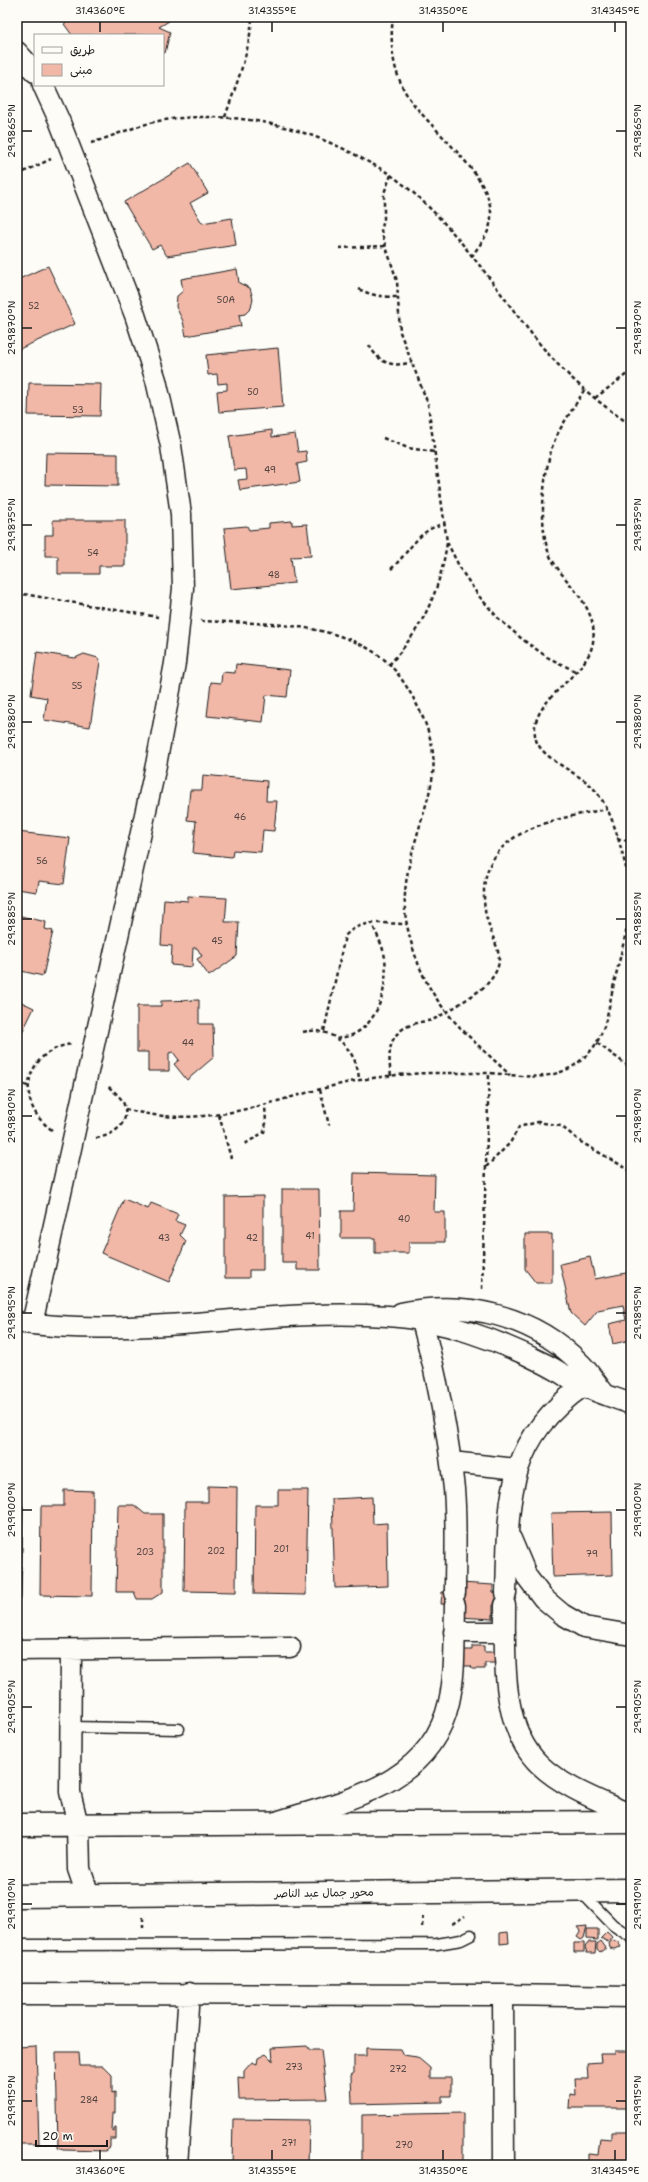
<svg xmlns="http://www.w3.org/2000/svg" width="648" height="2182" font-family="'Shantell Sans','Playpen Sans Arabic',sans-serif">
<style>
.building{fill:#f1b8a8;stroke:#1c1c1c}
.lines{fill:none;stroke-linecap:round;stroke-linejoin:round}
.service-casing{stroke:#1c1c1c;stroke-width:13}
.minor-casing{stroke:#1c1c1c;stroke-width:23}
.secondary-casing{stroke:#1c1c1c;stroke-width:25}
.path{stroke:#1c1c1c;stroke-width:2.5;stroke-dasharray:4 3;stroke-linecap:butt}
.service{stroke:#fdfcf7;stroke-width:10}
.minor{stroke:#fdfcf7;stroke-width:20}
.secondary{stroke:#fdfcf7;stroke-width:22}
.ticks{fill:none;stroke:#1c1c1c;stroke-width:1.5}
.labels{text-anchor:middle;dominant-baseline:central;stroke-width:3;stroke-linejoin:round;paint-order:stroke}
.number-label{font-size:9px;fill:#51433f}
.street-label{font-size:11px;fill:#1c1c1c;stroke:#fdfcf7}
.neatline{fill:none;stroke:#1c1c1c;stroke-width:1.5}
.ticks-label{font-size:10px;text-anchor:middle;fill:#1c1c1c}
</style>
<rect width="100%" height="100%" fill="#fdfcf7"/>
<filter id="ink" filterUnits="userSpaceOnUse"><feTurbulence type="fractalNoise" baseFrequency=".025" numOctaves="2"/><feDisplacementMap in="SourceGraphic" scale="8" xChannelSelector="R" yChannelSelector="G"/><feConvolveMatrix kernelMatrix="1 2 1 2 8 2 1 2 1" color-interpolation-filters="sRGB"/></filter>
<g filter="url(#ink)">
<path class="building" d="M74 17H167L169 21 159 27 170 32 165 53 163 52V35H72L64 24Z
M190 163 208 193 190 203 202 223 232 218 236 245 167 256 160 245 152 249 124 202Z
M48 266 75 324 17 350V280Z
M237 269 239 283 250 288 253 299 251 308 245 314 239 315 241 326 186 336 183 321 176 307 177 296 183 291 181 279Z
M278 348 283 407 219 412 217 391 227 390V383L218 384 217 374 208 375 206 355Z
M29 383 101 384 100 416 28 415Z
M272 430V437L295 434 298 452 306 451 307 462 297 464 300 482 240 490 238 480 247 479 246 469 234 470 229 436Z
M46 453 118 454V486L45 485Z
M53 520H125V566H99V574H58V556H45V535H53Z
M292 521V525L307 524 311 556 291 557 294 583 231 589 224 528 247 526 249 530 269 528V523Z
M37 652 75 658 84 654 98 658 100 662 90 727 44 720 47 698 31 695Z
M236 664 290 670 287 697 266 695 263 722 207 716 211 682 221 683 222 672 235 673Z
M203 775 267 781 266 801H277L274 831 263 830 261 852 233 850 232 857 193 853 196 821 187 820 190 790H202Z
M17 832 70 838 64 884 39 881 37 892 17 889Z
M188 896 227 898 225 922H239L237 956 209 976 197 959 202 956 197 948H193L192 967 171 965 172 946 161 945 164 899 188 901Z
M17 915 46 922 45 929 53 931 43 976 17 970Z
M17 1000 34 1008 17 1043Z
M199 1000V1024H213L214 1057 187 1080 174 1064 179 1060 173 1052 169 1053V1071H148V1052H137V1006H161V1001Z
M354 1173 435 1175 434 1212H445V1242H409V1253H375V1238H341V1211H353Z
M282 1189H319L320 1270H297V1263H282Z
M263 1196V1270H249V1278H225V1197Z
M124 1199 148 1209 151 1203 178 1214 175 1221 185 1225 180 1235 186 1241 169 1282 101 1253Z
M525 1234H552V1283H536L525 1269Z
M590 1257 595 1279 631 1272V1333H629L630 1340 613 1344 609 1324 626 1320 623 1305 598 1310 585 1326 571 1313 560 1264Z
M208 1486 237 1487 236 1592 184 1591 185 1502H208Z
M64 1490 93 1491 92 1596 40 1595 41 1506H64Z
M278 1490H308L306 1595 254 1594 255 1505H278Z
M372 1497 373 1524 387 1523 388 1586 335 1588 332 1499Z
M118 1505H134L145 1514H163V1592L152 1599H137L134 1592H116Z
M17 1506H23L21 1598H17Z
M612 1512 613 1575 553 1577 551 1513Z
M460 1583 493 1585V1592L511 1594 510 1606 493 1605V1619L459 1617 460 1605 441 1604 442 1592 459 1594Z
M472 1646H484V1652H496V1663H485V1669H472L471 1666H461V1650H472Z
M587 1926 584 1938 581 1940 577 1937 581 1931 578 1927Z
M587 1929H598V1940L587 1939Z
M508 1932 509 1943 500 1944V1933Z
M607 1932 612 1937 608 1942 601 1938Z
M613 1940 618 1942 621 1947 614 1949 610 1948 609 1943Z
M601 1941 606 1948 600 1952 597 1949V1944Z
M589 1942H596L595 1953H587L585 1947Z
M574 1943H584V1952H574Z
M36 2046 39 2144H17V2047Z
M307 2046 310 2050H321L327 2099 239 2100 238 2077 244 2078V2071L252 2062 257 2064 258 2058 266 2054 273 2061 272 2048Z
M366 2048 400 2049 403 2055 417 2057 430 2068V2078H451V2096H442V2102L352 2104 351 2075 354 2073V2056H366Z
M615 2051H631V2108H569L570 2094 576 2095 575 2079H588L587 2063 601 2062 600 2054H615Z
M56 2052H79L80 2066H103L112 2075V2093L115 2092V2113H112L111 2130 114 2132V2127H116V2139H110V2147L105 2151 63 2150 58 2148Z
M463 2113V2165H362V2115Z
M233 2119 309 2120 308 2165H232Z
M611 2132H631V2165H588V2154L598 2155 600 2138 611 2139Z"/>
<g class="lines">
<defs>
<path id="service" d="M71 1727 179 1729
M581 1892 613 1925 631 1937
M17 1945 437 1944 461 1940 471 1935"/>
<path id="minor" d="M17 52 35 72
M401 1313C466 1299 534 1316 581 1364 589 1372 596 1383 604 1393
M422 1321C437 1377 448 1432 454 1489 457 1524 455 1559 455 1593
M17 1322C143 1340 263 1307 388 1316 440 1319 499 1340 545 1364 558 1370 570 1380 583 1386 599 1393 615 1398 631 1404
M32 1324 156 765 175 663 183 588 181 514 171 446 156 380 135 315 59 120 43 85
M451 1462 517 1469
M511 1539 527 1577 543 1598 562 1614 584 1627 631 1635
M506 1593C509 1505 503 1442 583 1386
M505 1605C505 1657 500 1727 540 1765 564 1788 601 1801 631 1815
M454 1632H505
M17 1650 290 1647
M71 1650 70 1792 78 1825
M279 1821C347 1800 431 1784 449 1702 456 1671 454 1637 455 1605
M17 1994 503 1995 631 1997
M503 1995 504 2165
M177 2165 189 1993"/>
<path id="secondary" d="M17 1825 631 1822
M78 1825 79 1869 88 1895
M17 1896 631 1890"/>
</defs>
<use href="#service" class="service-casing"/>
<use href="#minor" class="minor-casing"/>
<use href="#secondary" class="secondary-casing"/>
<path class="path" d="M393 17C390 42 392 65 403 88 423 128 505 179 489 228 486 238 478 247 472 256
M225 117C236 85 250 51 252 17
M91 143C114 136 139 124 164 120 234 110 302 125 363 159 373 165 383 169 392 176 423 198 449 227 472 256 495 284 516 315 539 343 565 375 597 402 631 425
M17 175 51 159
M391 175 384 193V220L381 231 397 281 400 332 428 404 447 542 461 570 478 595 499 619 522 639 547 657 575 671
M339 248 385 246
M359 289C372 296 384 297 399 297
M369 345C379 363 392 368 412 362
M584 390C575 407 561 424 554 442 543 470 536 538 554 563 570 588 598 608 593 642 588 678 525 700 536 740 542 758 575 772 589 784 593 787 597 793 600 797 616 819 623 859 631 886
M595 398 631 371
M383 438 408 448 434 452
M391 569C409 553 418 529 444 524
M17 593 158 617
M201 621C260 624 338 620 386 661 399 673 410 691 418 707 429 729 437 754 432 780 423 827 397 876 407 925 423 1001 457 1025 510 1075
M389 665C423 627 439 594 447 543
M617 838 631 842
M324 1031 345 936C361 918 385 924 407 924
M303 1032C333 1025 358 1051 359 1080
M337 1039C342 1037 349 1037 354 1034 380 1021 388 985 385 958 383 946 377 935 372 924
M597 1043 631 1068
M391 1076C388 1053 387 1032 414 1024 420 1021 428 1022 434 1019 442 1016 480 991 485 986 511 960 494 947 487 919 484 910 484 899 484 889 488 828 559 818 608 809
M17 1083 28 1086
M320 1090 329 1125
M125 1109C213 1133 276 1096 360 1080 385 1076 410 1073 435 1073 453 1073 471 1073 489 1073 520 1075 546 1083 575 1065 582 1060 593 1050 597 1042 606 1027 609 1006 613 988 619 961 626 935 631 908
M219 1115 231 1158
M52 1130C13 1103 25 1050 72 1044
M96 1138C114 1136 132 1122 123 1102 120 1096 113 1091 108 1086
M245 1144 264 1132 266 1123 265 1105
M486 1167 510 1143 519 1127 538 1122 561 1126 581 1142 631 1171
M482 1289 489 1073
M143 1917V1928
M452 1924 465 1916
M422 1927 423 1914"/>
<use href="#service" class="service"/>
<use href="#minor" class="minor"/>
<use href="#secondary" class="secondary"/>
</g>
</g>
<path class="ticks" d="M100 22V32M272 22V32M443 22V32M615 22V32M22 131H32M616 131H626M22 328H32M616 328H626M22 525H32M616 525H626M22 722H32M616 722H626M22 919H32M616 919H626M22 1116H32M616 1116H626M22 1313H32M616 1313H626M22 1510H32M616 1510H626M22 1707H32M616 1707H626M22 1904H32M616 1904H626M22 2101H32M616 2101H626M100 2150V2160M272 2150V2160M443 2150V2160M615 2150V2160"/>
<g class="labels">
<g class="number-label">
<text x="226" y="300">50A</text>
<text x="34" y="306">52</text>
<text x="253" y="392">50</text>
<text x="78" y="410">53</text>
<text x="270" y="470">49</text>
<text x="93" y="553">54</text>
<text x="274" y="575">48</text>
<text x="77" y="686">55</text>
<text x="240" y="817">46</text>
<text x="42" y="861">56</text>
<text x="217" y="941">45</text>
<text x="188" y="1043">44</text>
<text x="404" y="1219">40</text>
<text x="310" y="1236">41</text>
<text x="164" y="1238">43</text>
<text x="252" y="1238">42</text>
<text x="281" y="1549">201</text>
<text x="216" y="1551">202</text>
<text x="145" y="1552">203</text>
<text x="592" y="1554">79</text>
<text x="294" y="2067">273</text>
<text x="398" y="2069">272</text>
<text x="89" y="2100">284</text>
<text x="289" y="2143">271</text>
<text x="404" y="2145">270</text>
</g>
<g class="street-label">
<text transform="translate(324 1893) rotate(-1)">محور جمال عبد الناصر</text>
</g>
</g>
<rect width="648" height="2182" fill="none" stroke="#fdfcf7" stroke-width="44"/>
<rect x="34" y="34" width="130" height="52" fill="#fdfcf7" stroke="#a3a29f"/>
<rect x="42" y="47" width="20" height="6" fill="#fdfcf7" stroke="#a3a29f"/>
<text x="70" y="54" font-size="12" fill="#1c1c1c">طريق</text>
<rect x="42" y="64" width="20" height="12" fill="#f1b8a8" stroke="#a3a29f"/>
<text x="70" y="74" font-size="12" fill="#1c1c1c">مبنى</text>
<path d="M36 2140v6h71v-6" fill="none" stroke="#1c1c1c" stroke-width="2"/>
<text x="42" y="2140" font-size="12" fill="#1c1c1c" stroke="#fdfcf7" stroke-width="3" paint-order="stroke">20 m</text>
<rect x="22" y="22" width="604" height="2138" class="neatline"/>
<g class="ticks-label">
<text x="100" y="14">31.4360°E</text>
<text x="272" y="14">31.4355°E</text>
<text x="443" y="14">31.4350°E</text>
<text x="615" y="14">31.4345°E</text>
<text transform="translate(637 131) rotate(-90)" y="4">29.9865°N</text>
<text transform="translate(11 131) rotate(-90)" y="4">29.9865°N</text>
<text transform="translate(637 328) rotate(-90)" y="4">29.9870°N</text>
<text transform="translate(11 328) rotate(-90)" y="4">29.9870°N</text>
<text transform="translate(637 525) rotate(-90)" y="4">29.9875°N</text>
<text transform="translate(11 525) rotate(-90)" y="4">29.9875°N</text>
<text transform="translate(637 722) rotate(-90)" y="4">29.9880°N</text>
<text transform="translate(11 722) rotate(-90)" y="4">29.9880°N</text>
<text transform="translate(637 919) rotate(-90)" y="4">29.9885°N</text>
<text transform="translate(11 919) rotate(-90)" y="4">29.9885°N</text>
<text transform="translate(11 1116) rotate(-90)" y="4">29.9890°N</text>
<text transform="translate(637 1116) rotate(-90)" y="4">29.9890°N</text>
<text transform="translate(11 1313) rotate(-90)" y="4">29.9895°N</text>
<text transform="translate(637 1313) rotate(-90)" y="4">29.9895°N</text>
<text transform="translate(11 1510) rotate(-90)" y="4">29.9900°N</text>
<text transform="translate(637 1510) rotate(-90)" y="4">29.9900°N</text>
<text transform="translate(11 1707) rotate(-90)" y="4">29.9905°N</text>
<text transform="translate(637 1707) rotate(-90)" y="4">29.9905°N</text>
<text transform="translate(11 1904) rotate(-90)" y="4">29.9910°N</text>
<text transform="translate(637 1904) rotate(-90)" y="4">29.9910°N</text>
<text transform="translate(11 2101) rotate(-90)" y="4">29.9915°N</text>
<text transform="translate(637 2101) rotate(-90)" y="4">29.9915°N</text>
<text x="100" y="2174">31.4360°E</text>
<text x="272" y="2174">31.4355°E</text>
<text x="443" y="2174">31.4350°E</text>
<text x="615" y="2174">31.4345°E</text>
</g>
</svg>
